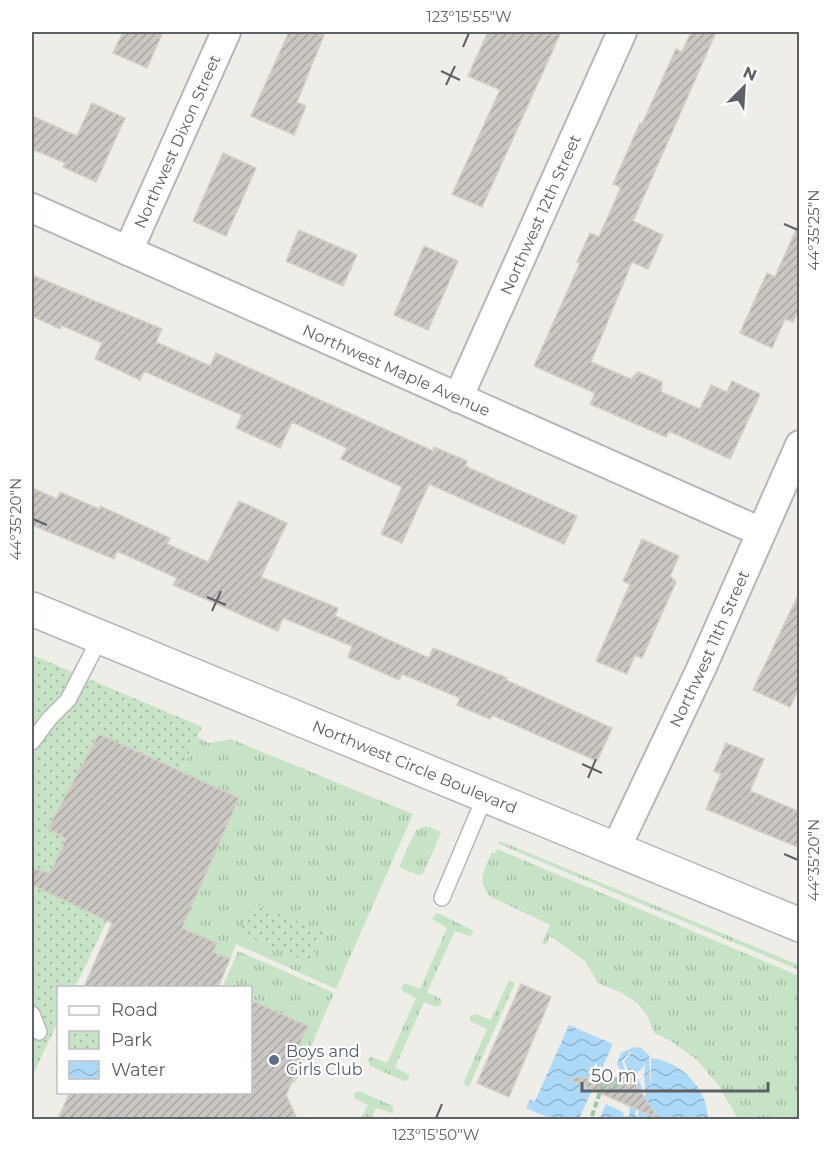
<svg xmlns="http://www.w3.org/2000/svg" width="831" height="1151" font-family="Montserrat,sans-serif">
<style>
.grass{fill:url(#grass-tufts)}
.park{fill:url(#park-dots)}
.water{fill:url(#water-waves);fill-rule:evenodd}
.building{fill:url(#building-hatch);stroke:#d3cfc5;stroke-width:1.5}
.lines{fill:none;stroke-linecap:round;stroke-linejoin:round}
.service-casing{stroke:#b4b7ba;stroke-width:18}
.minor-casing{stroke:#b4b7ba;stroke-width:32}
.secondary-casing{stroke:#b3b6ba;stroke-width:36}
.path{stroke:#9fc5a9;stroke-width:4;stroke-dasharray:6 3;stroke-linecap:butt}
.service{stroke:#fff;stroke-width:15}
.minor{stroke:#fff;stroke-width:28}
.secondary{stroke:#fff;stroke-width:33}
.ticks{fill:none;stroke:#5e6266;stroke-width:2}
.service-dot{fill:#5c6f8a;stroke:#fff;stroke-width:2}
.labels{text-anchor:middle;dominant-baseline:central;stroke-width:4.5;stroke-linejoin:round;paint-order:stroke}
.street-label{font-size:16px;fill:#5e6266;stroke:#fff}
.service-label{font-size:16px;fill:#4e5e75;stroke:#fff;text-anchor:start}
.neatline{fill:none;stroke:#5e6266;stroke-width:2}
.ticks-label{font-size:15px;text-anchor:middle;fill:#5e6266}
</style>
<defs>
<pattern id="grass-tufts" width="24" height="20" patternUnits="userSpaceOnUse" patternTransform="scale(1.5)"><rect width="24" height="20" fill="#c6e4c5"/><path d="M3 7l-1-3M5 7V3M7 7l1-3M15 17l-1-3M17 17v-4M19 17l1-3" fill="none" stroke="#a4bca4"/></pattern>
<pattern id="park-dots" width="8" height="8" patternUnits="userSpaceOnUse" patternTransform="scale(1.5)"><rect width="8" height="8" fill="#c6e4c5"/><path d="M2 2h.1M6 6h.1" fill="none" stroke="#a4bca4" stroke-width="1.8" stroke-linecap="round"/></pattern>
<pattern id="water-waves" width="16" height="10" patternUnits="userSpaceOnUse" patternTransform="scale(1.5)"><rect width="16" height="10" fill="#add9f8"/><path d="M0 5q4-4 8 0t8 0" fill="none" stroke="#90b3cd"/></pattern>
<pattern id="building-hatch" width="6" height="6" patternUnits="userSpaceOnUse" patternTransform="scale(1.5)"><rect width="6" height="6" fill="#cbc8c4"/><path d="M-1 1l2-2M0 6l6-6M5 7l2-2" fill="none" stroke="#a8a6a3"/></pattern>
</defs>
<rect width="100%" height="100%" fill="#efede7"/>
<path class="grass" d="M197 737 209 743 231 739 413 814 336 989 236 944 230 959 213 952 217 943 121 901Z
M427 826 441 832 440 835 423 874 418 875 399 867 416 830Z
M500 841 799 965V970L497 843Z
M497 849 799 976V1119H738L719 1086 696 1059 671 1041 654 1033 647 1015 637 1003 622 993 598 983 585 961 550 936 546 945 542 944 550 925 489 896C477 879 484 870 492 852L496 853Z
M438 913 474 931 470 936 455 931 427 992 441 999 442 1004 436 1007 424 1002 395 1067 409 1075V1079L404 1081 370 1066 368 1059 371 1057 387 1063 416 998 402 991 401 987 405 983 420 989 447 928 432 919 435 914Z
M238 951 334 993 295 1083 292 1081 301 1062 293 1059 308 1026 251 1000 250 988H222Z
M509 980 515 983 469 1087 463 1084 487 1029 470 1021V1016L475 1014 491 1020Z
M359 1091 393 1106V1113L376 1108 371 1119H361L368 1105 354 1098V1093Z"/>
<path class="park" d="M32 655 202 727 75 987 58 988V1021L32 1077Z
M253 903 324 932 310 963 240 932Z"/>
<path class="water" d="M569 1025 613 1044 579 1119H552L526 1108 530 1100 535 1101Z
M634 1047 641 1048 649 1055 651 1091V1058C681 1061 708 1089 708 1119H643L645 1112 642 1119 599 1120 606 1104 623 1112 624 1117 629 1116 632 1080 622 1074 617 1064 621 1053ZM630 1052 638 1054 631 1053 624 1061 629 1072 637 1073 644 1066 643 1062 645 1065 644 1077 646 1093 637 1117 635 1114 642 1087 638 1079 625 1070 622 1061Z"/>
<path class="building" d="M123 32H163L147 68 113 53Z
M289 32H325L297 102 306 106 294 135 251 116Z
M488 32H561L482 207 452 194 500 90 468 76Z
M691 32H716L633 221 663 235 648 269 632 262 591 362 631 379 638 372 662 382 661 392 700 409 711 385 727 392 732 381 760 394 730 459 669 431 666 437 590 404 595 393 534 366 580 263 577 262 590 233 599 237 621 187 613 184 640 123 642 124 676 49 682 52Z
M92 103 125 118 96 182 63 167 65 163 32 149V116L77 136Z
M223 153 256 168 226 236 193 221Z
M800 221V307L793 322 785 319 772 348 740 333 767 273 775 277Z
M299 230 357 255 343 286 286 261Z
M424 246 458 261 428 330 394 315Z
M32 275 162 329 156 342 210 366 216 353 433 451 434 447 467 461 465 466 577 516 564 544 429 484 402 543 381 534 402 487 341 459 347 448 292 422 280 448 236 428 242 415 144 371 140 380 95 359 102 343 61 325 60 329 32 316Z
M32 488 57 499 60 492 99 509 100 506 170 538 167 544 208 562 239 501 287 523 261 577 338 608 335 616 429 658 433 648 507 678 506 680 612 728 597 761 492 715 490 719 457 705 460 698 402 674 399 680 348 657 352 646 283 618 278 631 173 585 177 578 117 551 114 559 32 525Z
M642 539 679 556 670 576 676 582 642 658 635 655 627 674 596 661 630 584 623 581Z
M800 591V685L790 707 753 690Z
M99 734 239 798 182 928 217 943 213 952 230 959 218 987H84L112 923 32 885V868L50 873 66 839 48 828Z
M726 743 764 759 750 791 800 812V848L706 809 721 774 714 771Z
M521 984 551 997 509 1097 477 1083Z
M250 1000 308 1026 293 1059 301 1062 286 1095 297 1119H58L70 1092H250Z
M632 1070 638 1088 659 1119 573 1081 574 1077 619 1082Z"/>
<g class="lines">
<defs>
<path id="service" d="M32 742 49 719 68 700 100 638
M442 898 486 794
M32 1014 39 1032"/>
<g id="minor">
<path id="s1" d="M32 208 761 532"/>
<path id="s2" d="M128 251 226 32"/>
<path id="s3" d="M458 398 622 32"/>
<path id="s4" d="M616 848 701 669 800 445"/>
</g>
<g id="secondary">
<path id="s5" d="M32 609 800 925"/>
</g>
</defs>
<use href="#service" class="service-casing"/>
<use href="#minor" class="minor-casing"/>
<use href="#secondary" class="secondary-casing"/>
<path class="path" d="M592 1116 602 1086 617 1079 619 1084 609 1089"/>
<use href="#service" class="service"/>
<use href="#minor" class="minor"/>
<use href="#secondary" class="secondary"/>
</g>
<path class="ticks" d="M463 47 469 33M441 71 460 80M446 85 455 66M784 224 798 230M33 519 47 525M207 597 226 605M212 611 221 591M582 764 602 773M588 778 596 759M784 854 798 860M436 1118 442 1104"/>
<circle class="service-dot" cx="274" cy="1060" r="6"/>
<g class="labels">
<g class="street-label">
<text stroke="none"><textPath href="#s2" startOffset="120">Northwest Dixon Street</textPath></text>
<text stroke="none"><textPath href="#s3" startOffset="201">Northwest 12th Street</textPath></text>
<text stroke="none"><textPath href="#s1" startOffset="399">Northwest Maple Avenue</textPath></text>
<text stroke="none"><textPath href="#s4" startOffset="220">Northwest 11th Street</textPath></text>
<text stroke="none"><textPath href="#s5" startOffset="414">Northwest Circle Boulevard</textPath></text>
</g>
<g class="service-label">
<text x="286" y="1051">Boys and<tspan x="286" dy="18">Girls Club</tspan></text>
</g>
</g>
<rect width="831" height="1151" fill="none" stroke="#ffffff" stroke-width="66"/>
<rect x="57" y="986" width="195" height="108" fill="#ffffff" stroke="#bfc0c2" stroke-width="1.5"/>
<rect x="69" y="1006" width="30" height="9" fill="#ffffff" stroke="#bfc0c2" stroke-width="1.5"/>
<text x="111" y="1016" font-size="18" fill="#5e6266">Road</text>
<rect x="69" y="1031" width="30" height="18" fill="url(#park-dots)" stroke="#bfc0c2" stroke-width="1.5"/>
<text x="111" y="1046" font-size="18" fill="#5e6266">Park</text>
<rect x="69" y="1061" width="30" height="18" fill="url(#water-waves)" stroke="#bfc0c2" stroke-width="1.5"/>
<text x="111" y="1076" font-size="18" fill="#5e6266">Water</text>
<g transform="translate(744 87) rotate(24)" stroke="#ffffff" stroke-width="4.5" paint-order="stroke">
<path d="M0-4.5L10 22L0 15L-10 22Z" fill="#5e6266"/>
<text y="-9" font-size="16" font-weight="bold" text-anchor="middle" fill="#5e6266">N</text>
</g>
<path d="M582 1082v9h186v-9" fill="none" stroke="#5e6266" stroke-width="3"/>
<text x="591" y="1082" font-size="18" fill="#5e6266" stroke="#ffffff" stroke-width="4.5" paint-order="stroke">50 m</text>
<rect x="33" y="33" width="765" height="1085" class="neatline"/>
<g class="ticks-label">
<text x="469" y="22">123°15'55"W</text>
<text transform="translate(814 230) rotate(-90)" y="5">44°35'25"N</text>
<text transform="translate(16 519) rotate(-90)" y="5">44°35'20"N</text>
<text transform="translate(814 860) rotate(-90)" y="5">44°35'20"N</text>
<text x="436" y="1140">123°15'50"W</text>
</g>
</svg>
